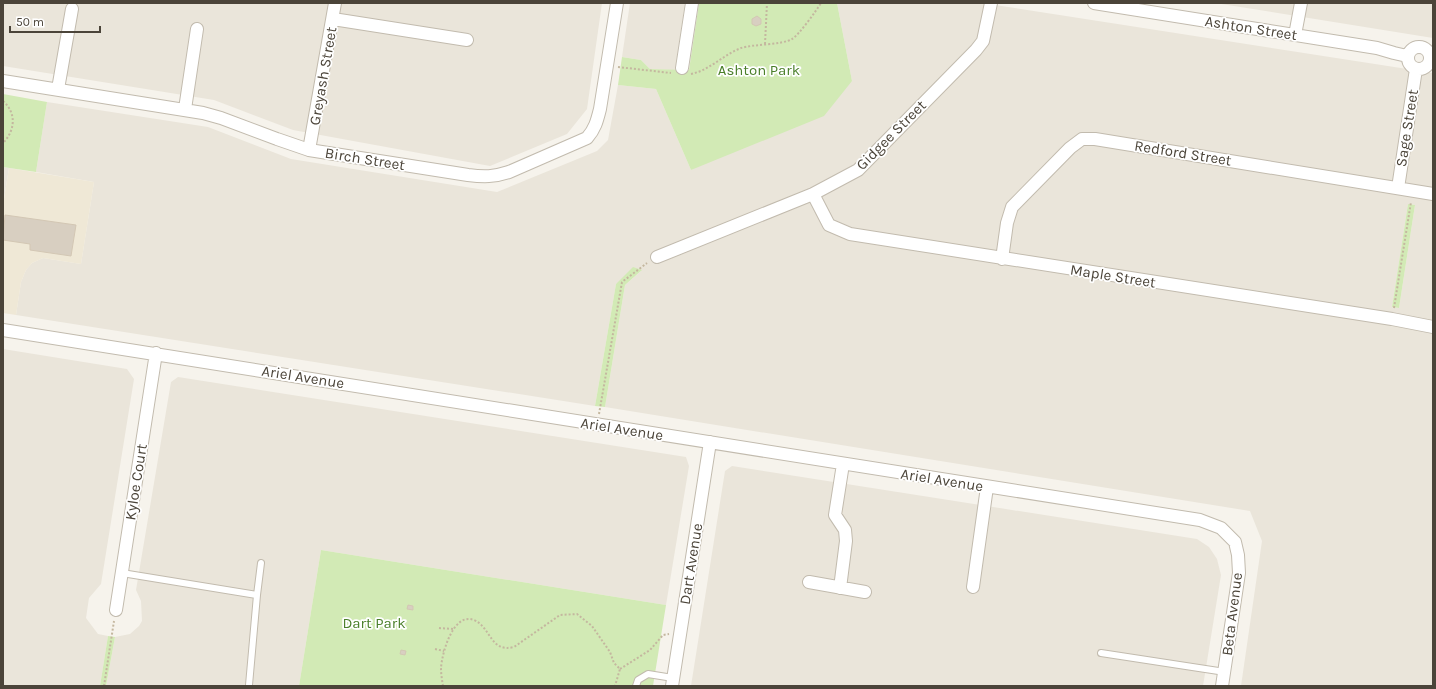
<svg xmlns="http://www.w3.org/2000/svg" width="1436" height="689" font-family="Karla,sans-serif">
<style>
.residential{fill:#eae5da;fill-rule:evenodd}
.education{fill:#efe8d6}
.green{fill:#d2eab5}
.building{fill:#d8cfc1;stroke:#d3c7b4}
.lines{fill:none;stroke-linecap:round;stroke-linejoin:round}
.service-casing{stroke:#c2bbae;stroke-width:8}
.minor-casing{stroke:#c2bbae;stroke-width:14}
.path{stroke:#c4b79f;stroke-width:2;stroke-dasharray:2 2;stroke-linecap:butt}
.service{stroke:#fff;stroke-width:6}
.minor{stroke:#fff;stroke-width:12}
.labels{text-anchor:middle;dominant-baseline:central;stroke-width:3.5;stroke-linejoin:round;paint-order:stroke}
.street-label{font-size:15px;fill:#4b4439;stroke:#fff}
.park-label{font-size:15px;fill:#4a7f2a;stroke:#fff}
</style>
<rect width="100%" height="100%" fill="#f6f3ec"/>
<path class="residential" d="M3 3H602L587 109 567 134 490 166 293 130 214 100 3 66Z
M630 3H685L675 70 650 69 641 60 622 57Z
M837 3H982L1433 73V686H1241L1262 541 1250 511 605 407 625 285 641 271 616 284 595 406 16 315 21 282 26 270 32 263 43 258 81 264 94 182 36 172 47 102 208 127 291 159 497 192 597 151 608 140 618 85 656 89 691 170 852 81ZM1408 204 1415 205 1399 308 1392 307Z
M1215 3H1433V38L1315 19Z
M3 167 9 168 3 205Z
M3 349 127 369 134 379 101 584 89 598 86 618 98 634 108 636 100 686H3Z
M178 377 686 457 689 466 666 605 321 550 299 686H106L115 637 130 634 139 626 142 621 141 601 136 590 171 382Z
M732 466 1197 539 1209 547 1217 559 1221 575 1203 686H691L725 471Z"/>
<path class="education" d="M9 168 94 182 81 264 43 258 32 263 26 270 21 282 16 315 3 313V205Z"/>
<path class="green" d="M699 3H837L852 81 824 116 691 170 656 89 618 85 622 57 641 60 650 69 689 70Z
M3 94 47 102 36 172 3 167Z
M1408 204 1415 205 1399 308 1392 307Z
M633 267 642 270 625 285 605 407 595 406 616 284Z
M321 550 666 605 653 686H299Z
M108 636 115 637 106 686H100Z"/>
<path class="building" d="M757 16 761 19V24L756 26 752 24V19Z
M5 215 76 225 71 256 30 250V244L3 240Z
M408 605 413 606V610L407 609Z
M401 650 406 651 405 655 400 654Z"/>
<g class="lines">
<defs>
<path id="service" d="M122 573 257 595 261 563
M1101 653 1225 672
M249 685 257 595
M636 686 638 680 648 674 673 678"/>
<path id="minor" d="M1094 3 1377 48 1394 53 1407 56
M333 19 467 40
M1295 35 1301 3
M1408 58a11 11 0 1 1 22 0a11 11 0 1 1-22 0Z
M682 68 692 3
M3 81 203 113 221 118 277 139 309 150 468 175C484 177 494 177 509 172L587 138C595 129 597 121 600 109L617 3
M58 89 72 9
M185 109 197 29
M309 150 335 3
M1398 188 1416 69
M813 194 829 225 850 234 1392 319 1433 327
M657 257 813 194 858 170 976 50 983 41 991 3
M1002 259 1007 223 1012 207 1070 148 1082 139H1095L1433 194
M3 330 1200 520 1221 528 1235 542 1238 555 1239 573 1222 686
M809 582 865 592
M973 587 987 487
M840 588 846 541 845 530 835 515 843 464
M116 610 156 353
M672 686 710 442"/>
</defs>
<use href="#service" class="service-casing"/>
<use href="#minor" class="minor-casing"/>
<path class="path" d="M765 44 767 3
M618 67 671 73
M691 74C710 70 723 55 741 48 754 44 782 45 792 39 799 35 816 11 821 3
M3 101C17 113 15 131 3 143
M1394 308 1411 202
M599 414 622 282 647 263
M439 628 453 629
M435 649 444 651
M620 669 650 650 663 635 669 634
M104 686 114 621
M443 686C442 680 441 674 441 668 442 653 453 612 474 620 491 627 490 653 514 647L560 615 577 614 592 626 610 652 614 663 620 669 615 686"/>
<use href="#service" class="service"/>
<use href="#minor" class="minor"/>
</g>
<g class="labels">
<g class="street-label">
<text transform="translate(1251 28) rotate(9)">Ashton Street</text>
<text transform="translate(323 76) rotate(-80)">Greyash Street</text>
<text transform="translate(1407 128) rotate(-81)">Sage Street</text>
<text transform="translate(891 135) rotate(-45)">Gidgee Street</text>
<text transform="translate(1183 153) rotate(9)">Redford Street</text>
<text transform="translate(365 159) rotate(9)">Birch Street</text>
<text transform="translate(1113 276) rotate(9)">Maple Street</text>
<text transform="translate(303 377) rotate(9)">Ariel Avenue</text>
<text transform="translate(622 429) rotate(9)">Ariel Avenue</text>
<text transform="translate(942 480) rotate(9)">Ariel Avenue</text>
<text transform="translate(136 482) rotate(-81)">Kyloe Court</text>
<text transform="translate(691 564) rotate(-81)">Dart Avenue</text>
<text transform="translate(1232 614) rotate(-83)">Beta Avenue</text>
</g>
<g class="park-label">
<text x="759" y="70">Ashton Park</text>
<text x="374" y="623">Dart Park</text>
</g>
</g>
<rect width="1436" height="689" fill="none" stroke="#4b4439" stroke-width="8"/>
<path d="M10 26v6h90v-6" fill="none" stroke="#4b4439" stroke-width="2"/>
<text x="16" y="26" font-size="12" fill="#4b4439" stroke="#ffffff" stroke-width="3" paint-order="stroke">50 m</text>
</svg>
